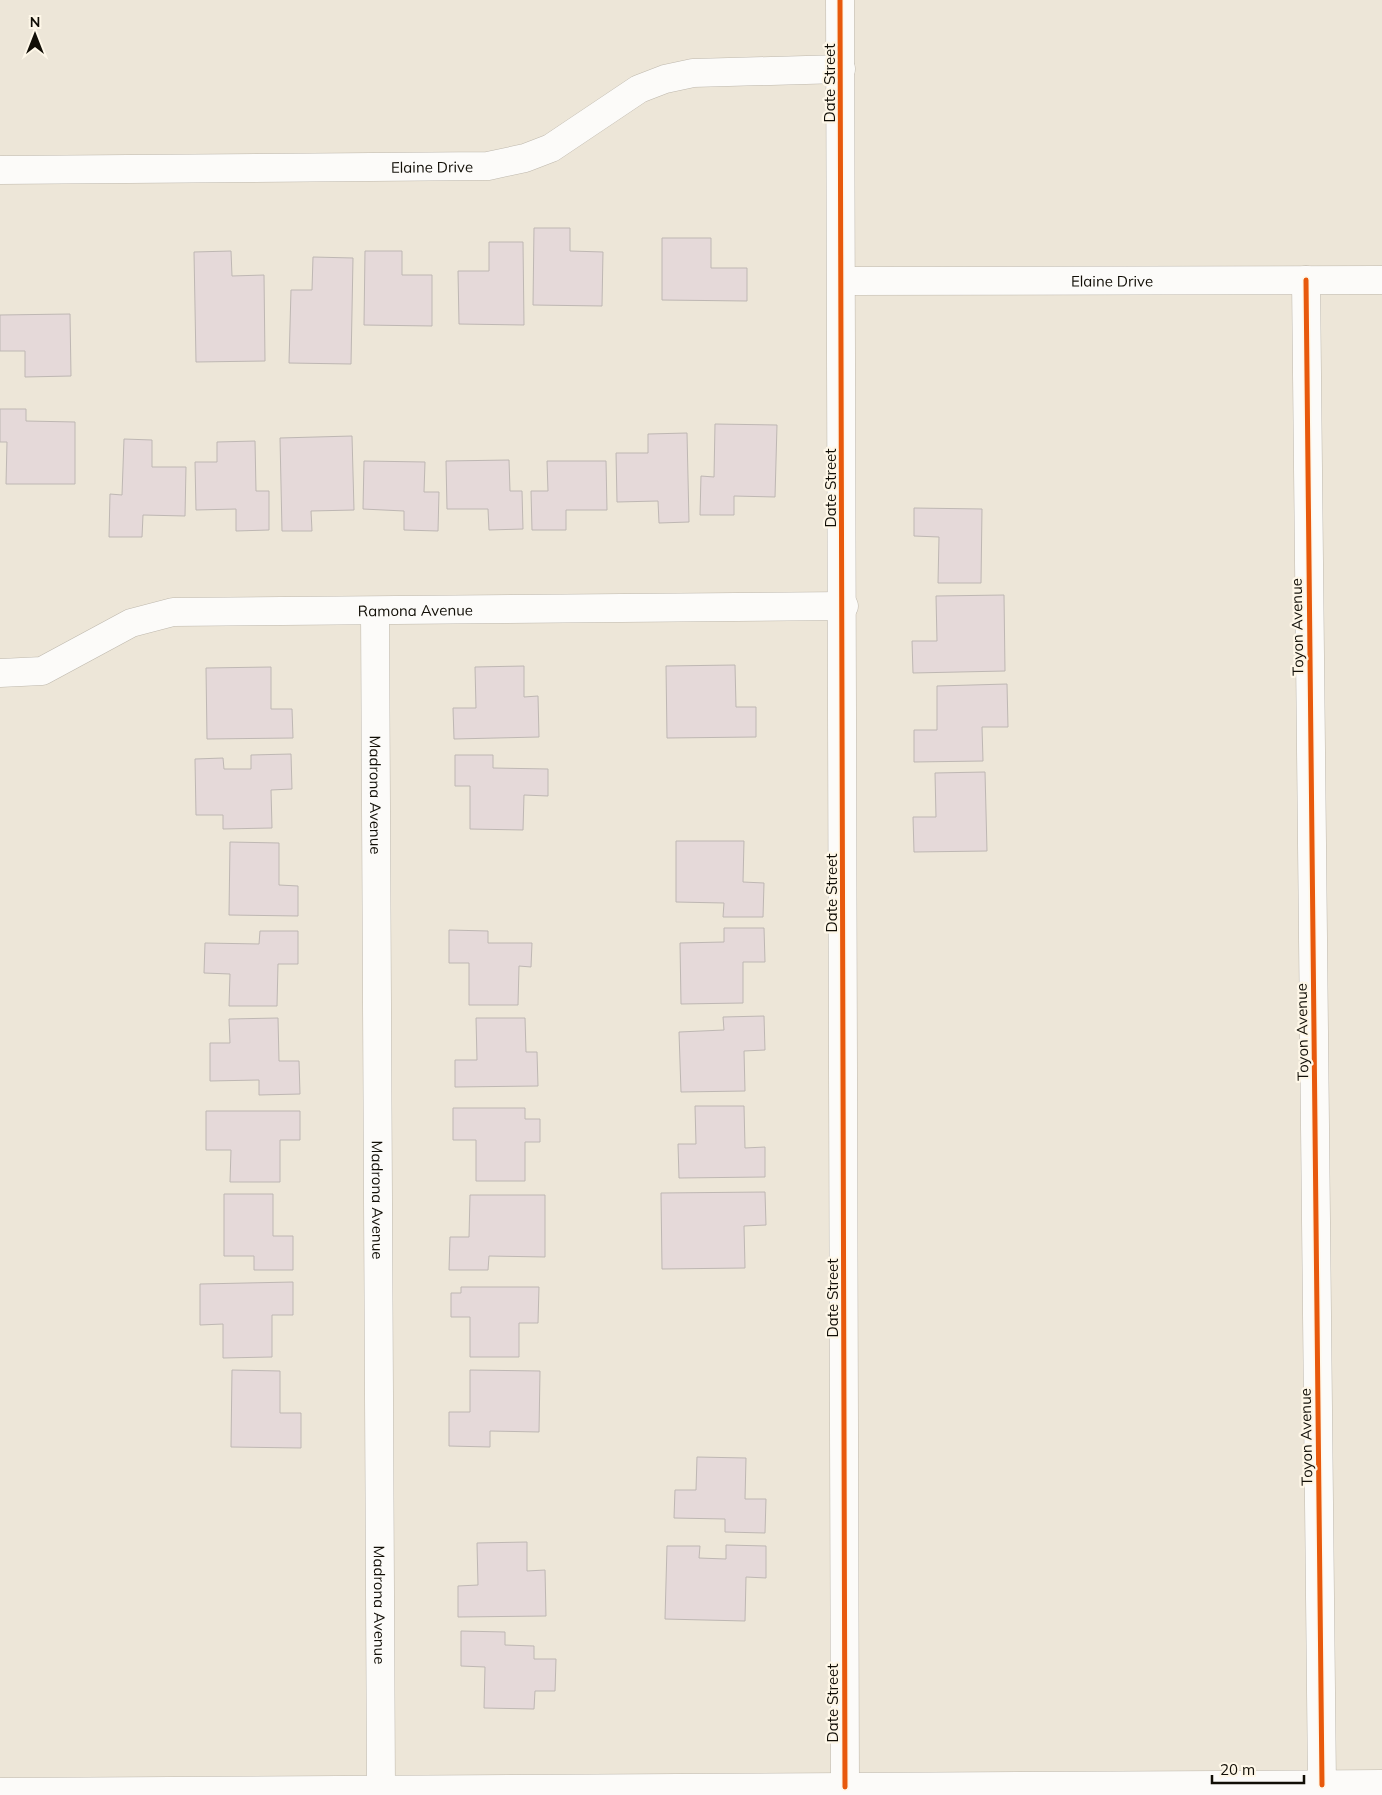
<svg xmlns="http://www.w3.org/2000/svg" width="1382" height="1795" font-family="Mulish,sans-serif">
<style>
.building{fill:#e5d9d9;stroke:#beb7b3}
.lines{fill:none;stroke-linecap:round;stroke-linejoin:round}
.minor-casing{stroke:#beb8ad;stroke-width:29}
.tertiary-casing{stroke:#beb8ad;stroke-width:29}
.minor{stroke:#fcfbf9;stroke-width:28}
.tertiary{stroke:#fcfbf9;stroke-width:28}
.cycleway-casing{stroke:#fef7e8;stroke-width:8}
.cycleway{stroke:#e8590c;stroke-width:5}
.labels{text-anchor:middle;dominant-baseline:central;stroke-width:4.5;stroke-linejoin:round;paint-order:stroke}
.street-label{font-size:15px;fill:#110e06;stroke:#fef7e8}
</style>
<rect width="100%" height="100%" fill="#ede6d8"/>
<path class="building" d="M534 228H570V251L603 252 602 306 533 305Z
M662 238H711V268H747V301L662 300Z
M489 242H523L524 325 459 324 458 271H489Z
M231 251 232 276 264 275 265 361 196 362 194 252Z
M365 251H402V275H432V326L364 325Z
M313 257 353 258 351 364 289 363 291 290H312Z
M70 314 71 376 25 377V351H0V315Z
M0 409H26V421L75 422V484H6L7 442H0Z
M715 424 777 425 775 497 734 496V515H700L701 476 714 477Z
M687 433 689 522 659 523 658 501 617 502 616 453H648V434Z
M352 436 354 510 311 511 312 531H282L280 438Z
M124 439 152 440V467H186L185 516 143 515 142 537H109L110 494 122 495Z
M255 441 256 491H269V530L236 531V509L196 510 195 462H217V442Z
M509 460 510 491H522L523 529 489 530 488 509H447L446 461Z
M364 461 425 462 424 492H439L438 531 404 530V511L363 509Z
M547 461H606L607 510H566V530H532L531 491H548Z
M914 508 982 509 981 583H938L939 537 914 536Z
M1004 595 1005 671 913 673 912 641H937L936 596Z
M735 665 736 707H756V737L667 738 666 666Z
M524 666V697L538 696 539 737 454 739 453 708H476L475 667Z
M271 667V709H292L293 738 207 739 206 668Z
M1007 684 1008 727H982L983 761 914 762V730H937V686Z
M291 754 292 789 271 790 272 828 223 829V815H196L195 759 223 758 224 769H251V755Z
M455 755H493V768L548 769V796L524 795 523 830 470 829V786H455Z
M985 772 987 851 914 852 913 817H936L935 773Z
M676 841H744L743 882 764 883 763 917H723L724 903 676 902Z
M230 842 279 843V885L298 886V916L229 915Z
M724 928H764L765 962H743V1003L681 1004 680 943 724 942Z
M449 930 488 931V943H532L531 967 519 966 518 1005H469V963H449Z
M260 931H298V964H278L277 1006H229L230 974 204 973 205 943 259 944Z
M764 1016 765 1050 744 1051 745 1091 681 1092 679 1032 724 1030 723 1017Z
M278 1018 279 1061H299L300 1094 259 1095V1080L210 1081V1043H230L229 1019Z
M476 1018H525L526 1052H537L538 1086 455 1087V1060H477Z
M695 1106H744L745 1148 765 1147V1177L679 1178 678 1144H696Z
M453 1108H525V1119H540V1142H525V1181H476V1140H453Z
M206 1111H300V1140H280V1182H230L231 1150H206Z
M765 1192 766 1225 744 1226 745 1268 662 1269 661 1193Z
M224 1194H273V1236H293V1270H254V1256H224Z
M470 1195H545V1257L489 1256 488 1270H449L450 1237H469Z
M293 1282V1315H272V1357L223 1358V1324L200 1325V1284Z
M461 1287H539L538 1323H519V1357H470V1317H451V1293H461Z
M232 1370 280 1371V1413H301V1448L231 1447Z
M470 1370 540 1371 539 1432 490 1431V1447L449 1446V1412H470Z
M697 1457 746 1458 745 1499H766L765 1533 725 1532V1519L674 1518 675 1490H696Z
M527 1542V1571L545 1570 546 1616 458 1617V1586L478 1585 477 1543Z
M726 1545 766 1546V1578L746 1577 745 1621 665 1619 667 1546H700L699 1558 726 1559Z
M461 1631 505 1632V1645L534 1646V1659H556L555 1691H535L534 1709 484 1708 485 1667 461 1666Z"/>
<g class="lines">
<defs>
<g id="minor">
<path d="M840 0 845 1787"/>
<path id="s1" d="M0 170 488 166 525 158 551 148 639 89 665 79 693 73 841 69"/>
<path d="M1306 280 1322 1785"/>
<path id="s2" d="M842 281 1382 280"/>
<path id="s3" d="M375 611 381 1789"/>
<path id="s4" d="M0 673 42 671 131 623 173 612 844 606"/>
</g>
<path id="tertiary" d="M0 1792 1382 1784"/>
</defs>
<use href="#minor" class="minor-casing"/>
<use href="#tertiary" class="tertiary-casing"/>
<use href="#minor" class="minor"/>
<use href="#tertiary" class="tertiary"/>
<defs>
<path id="cycleway" d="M840 0 845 1787
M1306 280 1322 1785"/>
</defs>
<use href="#cycleway" class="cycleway-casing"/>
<use href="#cycleway" class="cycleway"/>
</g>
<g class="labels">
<g class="street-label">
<text transform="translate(829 83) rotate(-90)">Date Street</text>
<text stroke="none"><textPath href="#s1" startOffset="432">Elaine Drive</textPath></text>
<text stroke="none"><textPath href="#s2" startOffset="270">Elaine Drive</textPath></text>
<text transform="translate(830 488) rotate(-90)">Date Street</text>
<text stroke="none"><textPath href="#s4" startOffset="429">Ramona Avenue</textPath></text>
<text transform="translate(1297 627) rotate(-91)">Toyon Avenue</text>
<text stroke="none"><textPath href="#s3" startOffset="184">Madrona Avenue</textPath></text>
<text transform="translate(831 893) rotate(-90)">Date Street</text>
<text transform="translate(1302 1032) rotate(-91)">Toyon Avenue</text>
<text stroke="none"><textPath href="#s3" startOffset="589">Madrona Avenue</textPath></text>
<text transform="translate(832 1298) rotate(-90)">Date Street</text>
<text transform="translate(1306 1437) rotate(-91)">Toyon Avenue</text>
<text stroke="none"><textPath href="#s3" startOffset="994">Madrona Avenue</textPath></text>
<text transform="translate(832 1703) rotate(-90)">Date Street</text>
</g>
</g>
<g transform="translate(35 35)" stroke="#fef7e8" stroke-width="4" paint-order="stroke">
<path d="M0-4L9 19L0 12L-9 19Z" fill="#110e06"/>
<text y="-8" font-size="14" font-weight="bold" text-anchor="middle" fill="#110e06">N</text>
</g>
<path d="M1212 1775v8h92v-8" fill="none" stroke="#110e06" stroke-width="2.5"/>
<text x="1220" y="1775" font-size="15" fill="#110e06" stroke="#fef7e8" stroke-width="4" paint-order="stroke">20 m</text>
</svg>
